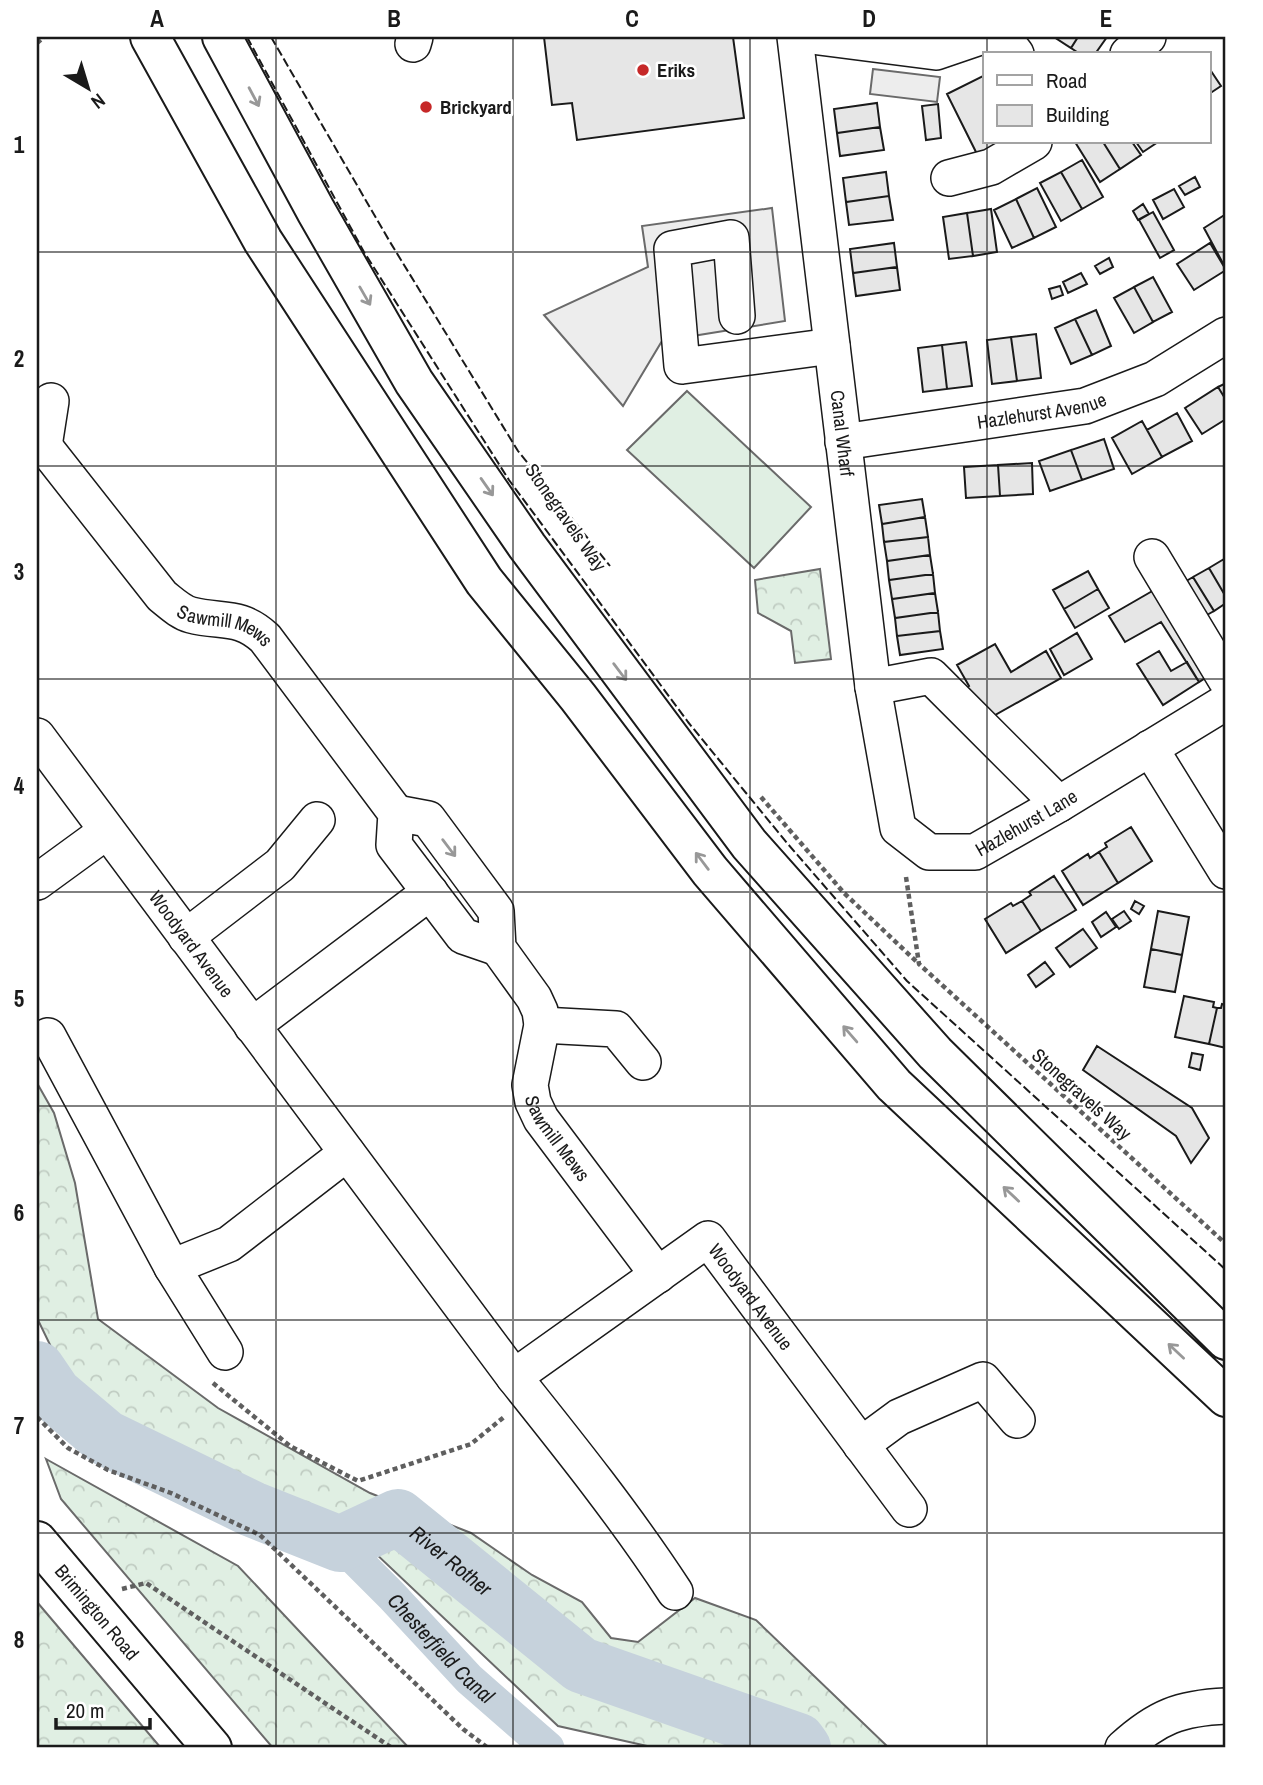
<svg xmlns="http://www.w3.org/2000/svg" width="1263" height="1785" font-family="'Archivo Narrow',sans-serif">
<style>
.forest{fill:url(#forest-crowns);stroke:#6a6a6a;stroke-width:2}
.pitch{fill:#e0efe3;stroke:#6a6a6a;stroke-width:2}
.parking{fill:#ededed;stroke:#6a6a6a;stroke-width:2}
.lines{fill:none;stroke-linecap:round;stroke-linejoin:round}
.canal{stroke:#c6d2dc;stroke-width:33}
.river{stroke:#c6d2dc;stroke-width:56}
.building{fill:#e6e6e6;stroke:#1a1a1a;stroke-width:2}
.minor-casing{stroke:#1a1a1a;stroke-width:38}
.major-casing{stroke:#1a1a1a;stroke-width:42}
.highway-casing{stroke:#1a1a1a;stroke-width:42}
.path{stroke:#5f5f5f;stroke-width:4.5;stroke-dasharray:5 3.5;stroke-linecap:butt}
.minor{stroke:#fff;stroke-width:35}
.major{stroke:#fff;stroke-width:38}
.highway{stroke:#fff;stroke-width:38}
.fence{stroke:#1a1a1a;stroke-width:2;stroke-dasharray:9 3.5;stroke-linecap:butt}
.oneway{stroke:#989898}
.grid{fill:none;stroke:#1a1a1a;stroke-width:2;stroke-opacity:0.55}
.poi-dot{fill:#c62828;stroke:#fff;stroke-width:2.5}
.labels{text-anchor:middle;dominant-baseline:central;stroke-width:5;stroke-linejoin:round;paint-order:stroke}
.poi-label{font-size:19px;font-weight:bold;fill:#1a1a1a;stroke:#fff;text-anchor:start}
.street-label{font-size:19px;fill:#1a1a1a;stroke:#fff}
.water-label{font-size:21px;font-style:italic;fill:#1a1a1a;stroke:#fff}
.neatline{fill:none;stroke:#1a1a1a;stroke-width:2.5}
.grid-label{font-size:23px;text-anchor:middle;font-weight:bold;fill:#1a1a1a}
</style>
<defs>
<pattern id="forest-crowns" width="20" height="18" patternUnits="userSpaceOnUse" patternTransform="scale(1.75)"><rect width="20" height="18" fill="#e0efe3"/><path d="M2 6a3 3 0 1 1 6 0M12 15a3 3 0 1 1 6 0" fill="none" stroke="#c0ccc2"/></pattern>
</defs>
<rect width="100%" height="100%" fill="#fff"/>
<path class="forest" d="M820 569 831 659 795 663 791 631 758 613 755 580Z
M37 1083 54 1113 75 1183 98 1319 218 1408 370 1493 471 1533 532 1575 582 1602 611 1638 638 1642 695 1598 756 1620 889 1748H656L558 1726 372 1550 187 1462 71 1388 37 1318Z
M46 1459 238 1566 409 1748H273L61 1499Z
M37 1602 161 1748H37Z"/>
<path class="pitch" d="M687 391 811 507 754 568 627 450Z"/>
<path class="parking" d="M873 69 940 77 937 102 870 94Z
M772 208 785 321 662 341 623 406 544 315 648 267 642 226Z"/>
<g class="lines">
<path class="canal" id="s1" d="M340 1544 392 1596 469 1679 548 1748"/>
<path class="river" id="s2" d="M37 1369 54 1394 106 1438 252 1509 340 1544 398 1517 581 1665 798 1741 803 1748"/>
</g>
<path class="building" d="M544 37H733L744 118 577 140 572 103 552 105Z
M1054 37H1078L1071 48Z
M1078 37H1107L1095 54H1080L1071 48Z
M1209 68 1221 86 1209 94Z
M985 75V142H1003L978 156 947 94Z
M877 103 880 127 837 133 834 109Z
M938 104 941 138 926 140 922 106Z
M880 127 884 150 840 156 837 133Z
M1075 142H1103L1120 169 1100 182Z
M1103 142H1132L1141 155 1120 169Z
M1136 142H1158L1143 152Z
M1082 160 1103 197 1082 209 1061 172Z
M886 172 889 196 846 202 843 178Z
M1061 172 1082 209 1061 221 1040 183Z
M1195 177 1200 187 1185 195 1179 186Z
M1037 188 1056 227 1034 238 1016 199Z
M1174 189 1184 207 1163 219 1153 200Z
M889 196 893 220 849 225 846 202Z
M1016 199 1034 238 1012 248 994 210Z
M1143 204 1149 214 1138 220 1133 211Z
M991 209 997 252 973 256 967 213Z
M1153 212 1174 250 1160 258 1139 220Z
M967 213 973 256 949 259 943 217Z
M1226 214V269L1204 228Z
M894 243 897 267 853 273 850 249Z
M1210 243 1226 270 1194 290 1177 264Z
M1109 258 1113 267 1100 274 1095 266Z
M897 267 900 290 856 296 853 273Z
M1081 273 1087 284 1068 293 1063 282Z
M1153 277 1172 312 1153 322 1134 287Z
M1060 286 1063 295 1052 299 1049 289Z
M1134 287 1153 322 1134 333 1114 298Z
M1096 310 1111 346 1092 355 1075 319Z
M1075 319 1092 355 1071 364 1055 328Z
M1036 334 1041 378 1017 381 1011 337Z
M1011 337 1017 381 992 384 987 340Z
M966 342 972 386 947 389 942 345Z
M942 345 947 389 923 392 918 348Z
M1226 383V400L1218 387Z
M1218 387 1226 400V419L1202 434 1185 408Z
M1177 413 1192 441 1162 457 1147 430Z
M1142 421 1162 457 1132 474 1112 438Z
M1104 439 1114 469 1082 480 1071 450Z
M1071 450 1082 480 1050 491 1039 461Z
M1032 463 1033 494 1000 496 998 465Z
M998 465 1000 496 966 498 964 467Z
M922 499 925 517 882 524 879 505Z
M925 517 928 537 884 542 882 524Z
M928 537 930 555 887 561 884 542Z
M930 555 933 574 889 580 887 561Z
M1224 559 1226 562V597L1209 568Z
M1209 568 1226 597V603L1214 611 1193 577Z
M1088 571 1098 589 1064 609 1053 590Z
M933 574 935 593 892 599 889 580Z
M1193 577 1214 611 1198 620 1178 586Z
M1161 586 1213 673 1199 682 1161 622 1125 642 1109 616Z
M1098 589 1109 608 1075 628 1064 609Z
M935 593 938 612 895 618 892 599Z
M938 612 940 631 897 636 895 618Z
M940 631 943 649 900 655 897 636Z
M1077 633 1092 659 1064 675 1050 649Z
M995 644 1011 672 1046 651 1061 678 988 719 963 690 969 686 957 665Z
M1159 651 1171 671 1187 662 1199 682 1163 705 1137 664Z
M1131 827 1152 861 1118 883 1099 852 1107 847 1105 843Z
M1099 852 1118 883 1083 905 1062 871 1088 854 1090 858Z
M1054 876 1076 910 1041 931 1022 901 1031 895 1029 892Z
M1022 901 1041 931 1006 953 985 919 1011 903 1013 906Z
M1135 901 1144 906 1139 914 1131 909Z
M1124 911 1131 921 1119 929 1112 919Z
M1158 911 1189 917 1182 955 1151 949Z
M1106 912 1116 927 1101 937 1092 922Z
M1083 929 1097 948 1070 967 1056 948Z
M1151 949 1182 955 1175 992 1144 987Z
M1045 962 1054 974 1036 987 1028 975Z
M1184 996 1214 1002 1213 1007 1217 1008 1209 1044 1175 1037Z
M1222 1004 1226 1005V1048L1209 1044 1217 1008H1221Z
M1097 1046 1192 1108 1209 1138 1191 1163 1176 1136 1083 1070Z
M1192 1053 1203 1055 1200 1070 1189 1067Z"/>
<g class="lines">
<defs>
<g id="minor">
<path id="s3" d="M795 37 873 687 898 828 929 852H975L1059 804 1226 702"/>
<path d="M819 37 936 52 980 37"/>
<path d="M993 37 1009 45 1016 54"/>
<path d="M413 44 415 37"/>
<path d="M1128 54 1148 37"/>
<path d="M949 178 991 167 1034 142"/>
<path d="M737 316 731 238 672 249 682 366 832 346"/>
<path id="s4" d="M843 442 1085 406 1155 379 1226 335"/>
<path id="s5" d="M44 446 162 596C171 603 180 612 191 615 221 623 239 614 265 638L396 813 394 845 463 936 498 948"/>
<path d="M37 451 44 446 51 401"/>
<path d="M1152 557 1226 680"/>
<path d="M873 687 931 676 1059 804"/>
<path id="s6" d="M37 736 514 1377C570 1447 626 1517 675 1592"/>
<path d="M1150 748 1226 871"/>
<path id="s7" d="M396 813 428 819 496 911 498 948 534 998 540 1011 542 1025 530 1085 533 1102 541 1119 658 1275"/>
<path d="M37 882 107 831"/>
<path d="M186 937 280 865 317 820"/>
<path d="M542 1025 616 1029 643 1062"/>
<path d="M252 1026 430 892"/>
<path d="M48 1036 172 1267 229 1244 347 1153"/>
<path d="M172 1267 225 1352"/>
<path id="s8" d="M514 1377 708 1239 909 1509"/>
<path d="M861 1445 899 1417 983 1380 1017 1420"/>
<path d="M1123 1748C1157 1717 1180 1708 1226 1706"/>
</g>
<g id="major">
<path id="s9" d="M37 1541 212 1748"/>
</g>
<path id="highway" d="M150 37 263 241 484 581 578 697 710 871 894 1085 1226 1397
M222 37 316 211 414 382 527 546 749 844 935 1053 1226 1340"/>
</defs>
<use href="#minor" class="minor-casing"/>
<use href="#major" class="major-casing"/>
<use href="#highway" class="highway-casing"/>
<path class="path" d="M37 43 44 37
M761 797 844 893 919 964
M906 877 919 964 1226 1244
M213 1383 290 1446 358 1481 471 1444 504 1417
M37 1417 68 1448 108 1470 171 1493 260 1535 463 1729 488 1748
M122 1589 146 1583 392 1748"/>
<use href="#minor" class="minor"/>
<use href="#major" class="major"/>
<use href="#highway" class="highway"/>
<path class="fence" d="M247 37 364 252 509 480 688 722 787 843 907 981 1226 1270
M271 37 390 242 518 451 610 566"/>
</g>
<defs><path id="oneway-shaft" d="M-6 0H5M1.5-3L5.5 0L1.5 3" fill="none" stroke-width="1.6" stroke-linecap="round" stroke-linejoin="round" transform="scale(1.75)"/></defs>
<g class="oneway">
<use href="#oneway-shaft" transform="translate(254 97) rotate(62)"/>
<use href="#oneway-shaft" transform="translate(365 296) rotate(60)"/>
<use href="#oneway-shaft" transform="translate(487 487) rotate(55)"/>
<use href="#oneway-shaft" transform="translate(620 672) rotate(53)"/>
<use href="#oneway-shaft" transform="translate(449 848) rotate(53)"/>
<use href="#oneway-shaft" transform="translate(702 861) rotate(-127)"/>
<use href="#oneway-shaft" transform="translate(850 1034) rotate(-131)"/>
<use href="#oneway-shaft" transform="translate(1011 1194) rotate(-137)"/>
<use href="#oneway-shaft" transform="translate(1176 1351) rotate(-137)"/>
</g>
<path class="grid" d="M276 37V1748M513 37V1748M750 37V1748M987 37V54M987 142V1748M37 252H1226M37 466H1226M37 679H1226M37 892H1226M37 1106H1226M37 1320H1226M37 1533H1226"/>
<g class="poi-dot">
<circle cx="643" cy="70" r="7"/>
<circle cx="426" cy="107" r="7"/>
</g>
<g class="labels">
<g class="poi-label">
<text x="657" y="70">Eriks</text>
<text x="440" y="107">Brickyard</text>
</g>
<g class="street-label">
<text stroke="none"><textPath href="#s4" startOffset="201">Hazlehurst Avenue</textPath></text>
<text stroke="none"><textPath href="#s3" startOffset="399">Canal Wharf</textPath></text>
<text transform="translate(566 517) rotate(55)">Stonegravels Way</text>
<text stroke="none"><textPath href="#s5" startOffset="262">Sawmill Mews</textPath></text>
<text stroke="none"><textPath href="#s3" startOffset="942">Hazlehurst Lane</textPath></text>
<text stroke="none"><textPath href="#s6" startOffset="259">Woodyard Avenue</textPath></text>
<text transform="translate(1082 1094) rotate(42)">Stonegravels Way</text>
<text stroke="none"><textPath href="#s7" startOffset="396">Sawmill Mews</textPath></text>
<text stroke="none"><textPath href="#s8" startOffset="310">Woodyard Avenue</textPath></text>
<text stroke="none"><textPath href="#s9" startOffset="93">Brimington Road</textPath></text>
</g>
<g class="water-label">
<text stroke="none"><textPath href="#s2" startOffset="488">River Rother</textPath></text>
<text stroke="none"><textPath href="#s1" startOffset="145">Chesterfield Canal</textPath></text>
</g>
</g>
<rect width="1263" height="1785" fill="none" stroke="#ffffff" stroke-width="77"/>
<rect x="983" y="52" width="228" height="91" fill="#ffffff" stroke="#a3a3a3" stroke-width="2"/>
<rect x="997" y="75" width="35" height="10" fill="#ffffff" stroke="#a3a3a3" stroke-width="2"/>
<text x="1046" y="88" font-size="21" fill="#1a1a1a">Road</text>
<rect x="997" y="105" width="35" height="21" fill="#e6e6e6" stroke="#a3a3a3" stroke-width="2"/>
<text x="1046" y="122" font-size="21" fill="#1a1a1a">Building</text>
<g transform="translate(88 88) rotate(142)" stroke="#ffffff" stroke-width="5" paint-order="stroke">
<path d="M0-5L12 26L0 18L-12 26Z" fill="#1a1a1a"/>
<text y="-10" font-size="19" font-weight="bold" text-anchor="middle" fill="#1a1a1a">N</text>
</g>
<path d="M56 1718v10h94v-10" fill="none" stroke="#1a1a1a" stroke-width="3.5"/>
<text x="66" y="1718" font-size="21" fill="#1a1a1a" stroke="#ffffff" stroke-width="5" paint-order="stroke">20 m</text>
<rect x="38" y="38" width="1186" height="1708" class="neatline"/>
<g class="grid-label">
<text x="157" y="27">A</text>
<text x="394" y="27">B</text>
<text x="632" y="27">C</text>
<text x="869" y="27">D</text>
<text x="1106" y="27">E</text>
<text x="19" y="153">1</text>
<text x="19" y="367">2</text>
<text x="19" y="580">3</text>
<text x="19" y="794">4</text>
<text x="19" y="1007">5</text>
<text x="19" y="1221">6</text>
<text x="19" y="1434">7</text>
<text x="19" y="1648">8</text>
</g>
</svg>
